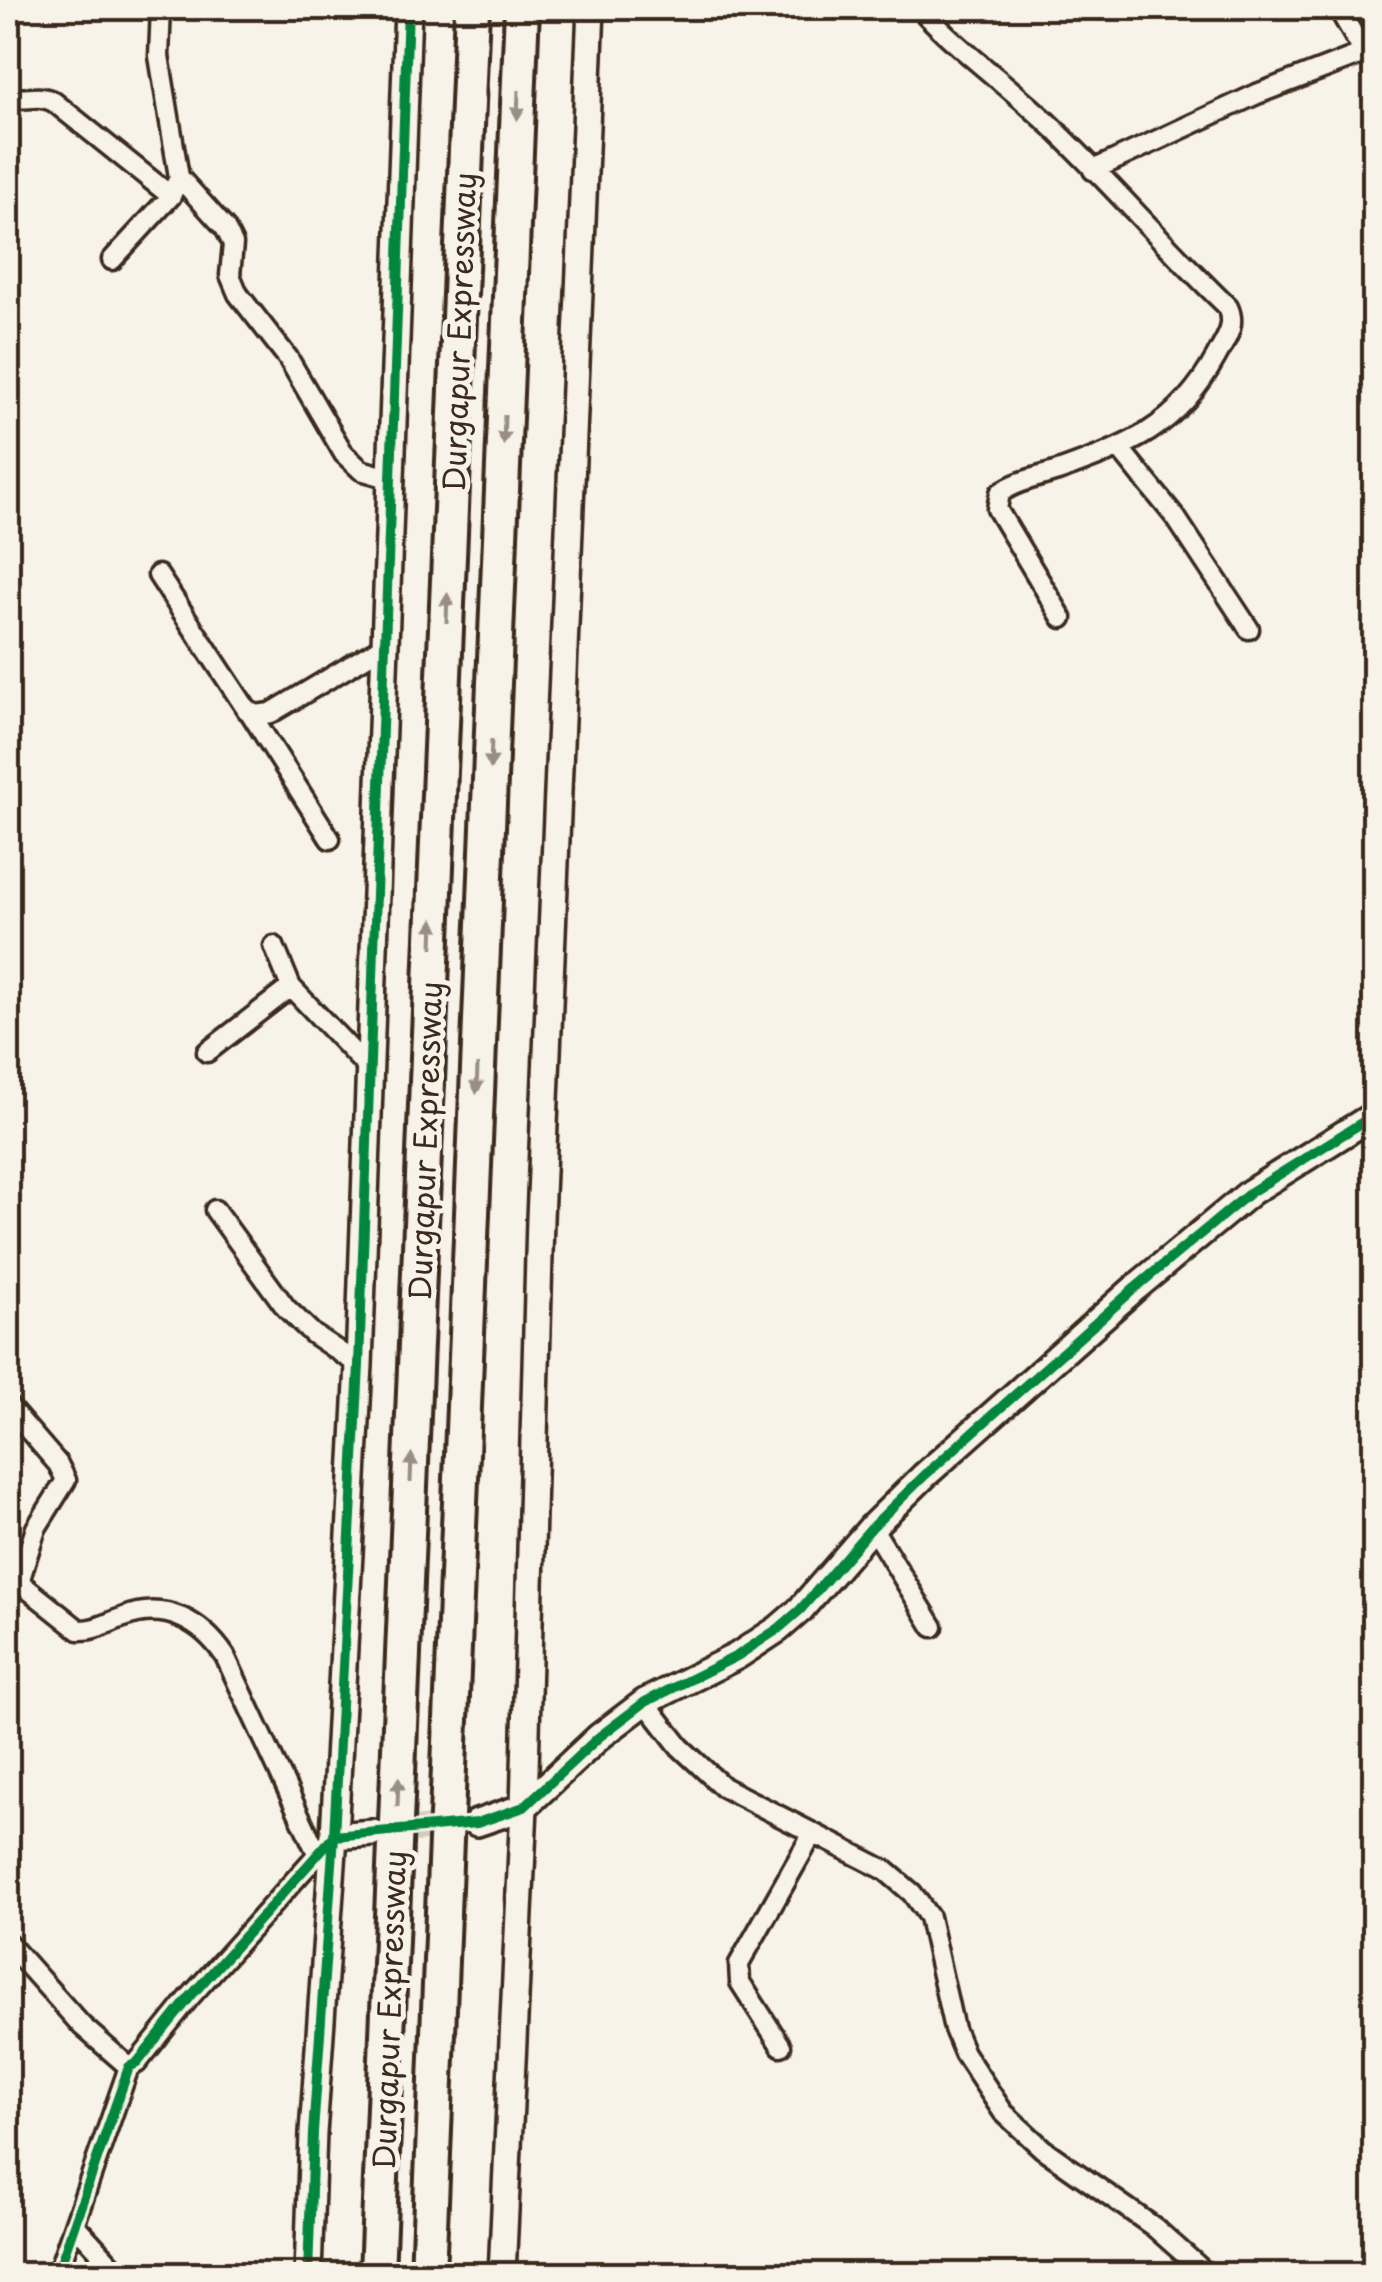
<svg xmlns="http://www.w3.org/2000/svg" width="1382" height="2282" font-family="'Playpen Sans',sans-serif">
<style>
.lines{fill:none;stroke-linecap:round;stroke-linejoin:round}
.secondary-tunnel{stroke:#d1cbc0;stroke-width:25;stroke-dasharray:25 12;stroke-linecap:butt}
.street-casing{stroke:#3b2a1e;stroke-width:25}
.secondary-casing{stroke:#3b2a1e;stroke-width:32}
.highway-casing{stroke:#3b2a1e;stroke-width:40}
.street{stroke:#f7f3e8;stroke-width:18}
.secondary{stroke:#f7f3e8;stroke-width:25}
.highway{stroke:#f7f3e8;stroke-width:32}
.cycleway-casing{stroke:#f7f3e8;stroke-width:16}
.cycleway{stroke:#00873e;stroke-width:10}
.oneway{fill:#998e83}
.labels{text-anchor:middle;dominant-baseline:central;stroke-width:10;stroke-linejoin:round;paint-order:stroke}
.street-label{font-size:30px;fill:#3b2a1e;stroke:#f7f3e8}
</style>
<rect width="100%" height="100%" fill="#f7f3e8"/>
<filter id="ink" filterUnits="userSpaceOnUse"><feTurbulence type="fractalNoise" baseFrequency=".01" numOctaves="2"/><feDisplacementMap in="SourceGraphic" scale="20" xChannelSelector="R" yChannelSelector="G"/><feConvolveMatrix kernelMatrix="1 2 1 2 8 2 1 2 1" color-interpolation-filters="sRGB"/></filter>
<g filter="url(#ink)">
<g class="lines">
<path class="secondary-tunnel" d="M378 1833 462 1825"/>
<defs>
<path id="street" d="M920 8C960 52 1009 85 1051 126 1112 184 1167 249 1228 307 1237 326 1225 340 1216 357 1177 428 1130 445 1058 471 1039 477 1016 481 1000 493L997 509 1062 618
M8 97C24 102 39 93 54 102L171 196
M1093 170 1257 94 1364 53 1338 8
M179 177 225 228 233 244 230 275 238 294 288 358 344 454 361 470 392 479
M112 260 171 196 179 177 159 56 161 8
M1120 449 1176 518 1249 629
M158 575 247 710 256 715 271 713 387 644
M251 714 330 839
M274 946 291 987 368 1068
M207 1052 291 987
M215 1210 286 1308 313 1334 359 1365
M8 1406 58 1464 66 1480 36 1528 19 1582 8 1596
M872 1527 933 1627
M19 1582 79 1630C95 1631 109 1622 124 1617 166 1601 202 1622 225 1656L317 1853
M645 1702 680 1747 723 1787 885 1870 912 1893 929 1917 954 2029 964 2053 1003 2112 1043 2149 1154 2227 1207 2274
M8 1943 82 2026 129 2067
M781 2046 740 1982 739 1964 813 1833
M75 2225 120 2274
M57 2274 129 2067 137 2063 190 1997 334 1836"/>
<path id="secondary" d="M477 1823 524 1807 599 1737 645 1702 737 1656 778 1629 800 1610 872 1527 925 1475 1135 1288 1251 1192 1374 1115
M334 1836 373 1833
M308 2274 313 2133 334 1836 359 1365 408 8
M502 2274 524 1807 540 1219 591 8"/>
<path id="highway" d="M377 2274 472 8
M428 2274 522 8"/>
</defs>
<use href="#street" class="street-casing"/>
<use href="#secondary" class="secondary-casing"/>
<use href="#highway" class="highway-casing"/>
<use href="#street" class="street"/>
<use href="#secondary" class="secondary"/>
<use href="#highway" class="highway"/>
<defs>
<path id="cycleway" d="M57 2274 129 2067 137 2063 190 1997 334 1836 477 1823 524 1807 599 1737 645 1702 737 1656 778 1629 800 1610 872 1527 925 1475 1135 1288 1251 1192 1374 1115
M308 2274 313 2133 334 1836 359 1365 408 8"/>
</defs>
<use href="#cycleway" class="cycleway-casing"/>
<use href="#cycleway" class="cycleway"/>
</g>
<defs><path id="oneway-solid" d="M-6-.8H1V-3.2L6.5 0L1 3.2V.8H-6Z" transform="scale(2.5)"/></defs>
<g class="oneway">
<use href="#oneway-solid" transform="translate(518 105) rotate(92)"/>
<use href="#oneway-solid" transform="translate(504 430) rotate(92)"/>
<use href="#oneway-solid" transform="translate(447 608) rotate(-88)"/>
<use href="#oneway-solid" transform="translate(491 754) rotate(92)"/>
<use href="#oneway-solid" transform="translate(433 933) rotate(-88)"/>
<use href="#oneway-solid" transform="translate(477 1079) rotate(92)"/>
<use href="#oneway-solid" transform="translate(411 1468) rotate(-88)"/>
<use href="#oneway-solid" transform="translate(398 1792) rotate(-88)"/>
</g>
</g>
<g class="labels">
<g class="street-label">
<text transform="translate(458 332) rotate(-88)">Durgapur Expressway</text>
<text transform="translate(424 1141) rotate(-88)">Durgapur Expressway</text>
<text transform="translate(388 2010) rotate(-88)">Durgapur Expressway</text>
</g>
</g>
<rect width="1382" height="2282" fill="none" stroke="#f7f3e8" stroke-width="40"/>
<rect x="20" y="20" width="1342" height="2242" fill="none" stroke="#3b2a1e" stroke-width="4" filter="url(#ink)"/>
</svg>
